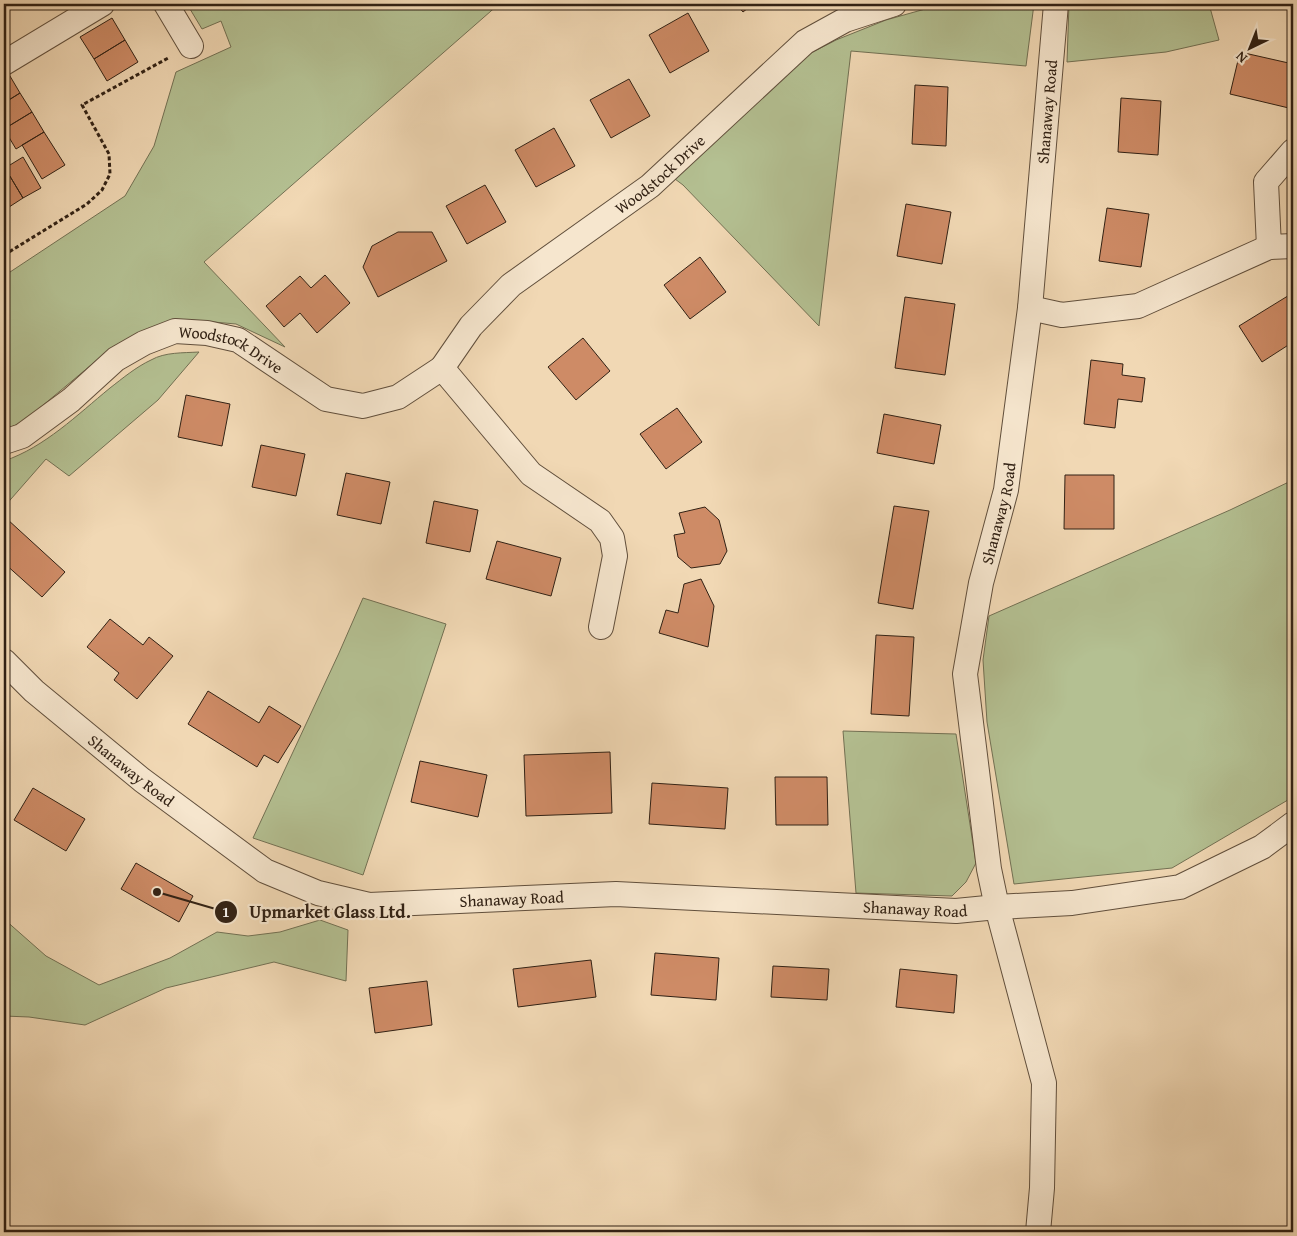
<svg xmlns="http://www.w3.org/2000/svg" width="1297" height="1236" font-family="'Gentium Book Plus',serif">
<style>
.green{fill:#b4c092;stroke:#727053}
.building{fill:#ce8b66;stroke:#312114}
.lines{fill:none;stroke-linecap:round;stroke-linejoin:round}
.street-casing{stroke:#614f3c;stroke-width:26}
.path{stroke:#312114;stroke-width:3;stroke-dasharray:4 2.5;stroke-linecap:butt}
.street{stroke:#f6e6ce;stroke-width:24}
.labels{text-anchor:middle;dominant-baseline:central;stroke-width:4.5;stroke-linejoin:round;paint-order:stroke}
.street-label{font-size:16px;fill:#312114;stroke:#f6e6ce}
.leader{fill:none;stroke:#312114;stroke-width:2}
.callout-dot{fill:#312114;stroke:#f6e6ce;stroke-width:2}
.mark-label{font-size:15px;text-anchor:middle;font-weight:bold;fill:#fff}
.callout-label{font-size:18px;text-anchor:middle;font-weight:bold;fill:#312114;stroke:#f6e6ce;stroke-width:4.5;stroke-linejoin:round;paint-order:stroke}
</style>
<rect width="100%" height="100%" fill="#f1d8b4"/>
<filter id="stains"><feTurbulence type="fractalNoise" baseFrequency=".004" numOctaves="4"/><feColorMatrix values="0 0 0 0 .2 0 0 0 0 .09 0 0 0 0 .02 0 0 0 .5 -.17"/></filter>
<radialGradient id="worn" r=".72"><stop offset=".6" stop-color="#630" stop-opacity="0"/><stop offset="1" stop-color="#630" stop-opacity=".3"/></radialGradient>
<path class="green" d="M187 4H499L204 262 285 347 236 324 191 320 152 329 103 355 23 422 4 430V276L125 196 154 146 176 72 231 47 221 21 202 29Z
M943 4H1034L1026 66 851 51 819 326 683 185 675 179 807 55 836 40 886 20Z
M1069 4H1209L1219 40 1166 52 1067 62Z
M199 352 158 400 69 476 46 459 4 507V461C45 447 77 415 110 388 123 378 136 367 151 360 165 352 183 353 199 352Z
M1293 480V797L1172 868 1014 884 987 722 983 660 989 616 1230 510Z
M363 598 446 624 363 875 253 838 339 653Z
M843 731 956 734 976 863 966 882 952 896 856 893Z
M4 919 46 956 99 985 170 958 217 932 248 936 280 932 320 920 348 930 346 981 274 962 166 988 85 1025 29 1017 4 1016Z"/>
<path class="building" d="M736 4H753L743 12Z
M688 13 709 51 670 73 649 35Z
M112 18 125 40 94 59 80 37Z
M125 40 138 62 107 81 94 59Z
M1240 52 1293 64V109L1230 94Z
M7 71 20 93 4 103V73Z
M629 79 650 116 611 138 590 100Z
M915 85 948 87 946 146 912 144Z
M20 93 32 112 4 129V103Z
M1121 98 1161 101 1158 155 1118 152Z
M32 112 44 132 16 149 4 129Z
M554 128 575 166 536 187 515 150Z
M44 132 65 165 42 179 22 145Z
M23 157 41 188 23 198 5 168Z
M4 168H5L23 198 6 209 4 205Z
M485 185 506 222 467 244 446 206Z
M906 204 951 212 942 264 897 256Z
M1107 208 1149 214 1141 267 1099 261Z
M398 232H432L447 261 378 297 363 267 372 246Z
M700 257 726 292 690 319 664 285Z
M325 275 350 303 317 333 300 313 284 327 266 306 300 276 311 288Z
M1291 294 1293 298V342L1262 362 1239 326Z
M905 297 955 304 945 375 895 368Z
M583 338 610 371 576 400 548 367Z
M1091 360 1123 364 1122 375 1145 378 1142 402 1118 399 1115 428 1084 424Z
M186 395 230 404 222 446 178 437Z
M677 408 702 442 666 469 640 434Z
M884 414 941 425 934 464 877 453Z
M261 445 305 454 296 496 252 487Z
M346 473 390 482 381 524 337 515Z
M1065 475H1114V529H1064Z
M434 501 478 510 470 552 426 543Z
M894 506 929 511 913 609 878 603Z
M705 507 719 520 727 551 720 564 691 568 678 557 674 535 685 533 679 513Z
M7 519 65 572 42 597 4 563V523Z
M497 541 561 558 551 596 486 579Z
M701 579 714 606 708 647 659 633 666 610 678 613 684 584Z
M110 619 143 645 149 637 173 656 137 699 114 680 119 673 87 647Z
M876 635 914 637 909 716 871 714Z
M208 691 259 723 269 706 301 726 278 763 264 755 257 767 188 724Z
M610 752 612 813 526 816 524 755Z
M420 761 487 775 478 817 411 802Z
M775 777H827L828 825H776Z
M652 783 728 788 725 829 649 824Z
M33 788 85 819 66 851 14 820Z
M136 863 193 896 179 922 121 889Z
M655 953 719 958 716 1000 651 995Z
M591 960 596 997 518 1007 513 969Z
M773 966 829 969 827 1000 771 997Z
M900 969 957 975 954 1013 896 1007Z
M427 981 432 1025 375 1033 369 988Z"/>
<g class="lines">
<defs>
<g id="street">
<path d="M166 4 191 46"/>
<path d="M4 63 102 4"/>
<path d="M1293 151 1266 182 1269 247 1293 246"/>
<path d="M1030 308 1062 315 1138 306 1269 247"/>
<path id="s1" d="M442 368 471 326 511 285 650 186 805 42 845 20 894 4"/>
<path id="s2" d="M4 442 22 436 71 400 116 359 144 343 175 331 207 333 238 340 326 399 363 406 398 397 442 368 531 474 600 521 612 538 615 556 601 627"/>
<path id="s3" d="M4 661 34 691 142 780 265 871 318 893 369 905 616 894 956 911 997 907 1072 903 1180 887 1262 847 1293 824"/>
<path id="s4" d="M1038 1232 1042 1188 1044 1083 997 907 989 869 965 674 981 583 1006 490 1030 308 1056 4"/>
</g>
</defs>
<use href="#street" class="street-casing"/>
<path class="path" d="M4 255 87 204 102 190 110 174 109 154 82 105 170 57"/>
<use href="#street" class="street"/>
</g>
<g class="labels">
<g class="street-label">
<text stroke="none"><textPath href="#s4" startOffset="1136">Shanaway Road</textPath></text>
<text stroke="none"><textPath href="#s1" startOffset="294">Woodstock Drive</textPath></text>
<text stroke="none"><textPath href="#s2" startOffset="266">Woodstock Drive</textPath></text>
<text stroke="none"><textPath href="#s4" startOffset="731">Shanaway Road</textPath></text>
<text stroke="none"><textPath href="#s3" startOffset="168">Shanaway Road</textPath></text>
<text stroke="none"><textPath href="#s3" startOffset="588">Shanaway Road</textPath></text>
<text stroke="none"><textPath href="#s3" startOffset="992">Shanaway Road</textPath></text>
</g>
</g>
<path class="leader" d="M157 892L226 912"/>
<g class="callout-dot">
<circle cx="157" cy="892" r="5"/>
<circle cx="226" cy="912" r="12"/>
</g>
<g class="mark-label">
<text x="226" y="917">1</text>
</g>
<g class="callout-label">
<text x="330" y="918">Upmarket Glass Ltd.</text>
</g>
<rect width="1297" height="1236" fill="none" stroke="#f1d8b4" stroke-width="20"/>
<rect x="5" y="5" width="1287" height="1226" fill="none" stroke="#312114" stroke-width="2.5"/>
<rect x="10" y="10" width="1277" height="1216" fill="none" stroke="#312114"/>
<g transform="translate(1250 48) rotate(223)" stroke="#f6e6ce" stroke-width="4" paint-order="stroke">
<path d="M0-4L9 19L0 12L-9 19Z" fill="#312114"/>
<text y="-8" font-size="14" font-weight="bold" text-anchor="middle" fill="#312114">N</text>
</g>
<rect width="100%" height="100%" filter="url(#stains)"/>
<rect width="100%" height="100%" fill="url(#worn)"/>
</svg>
